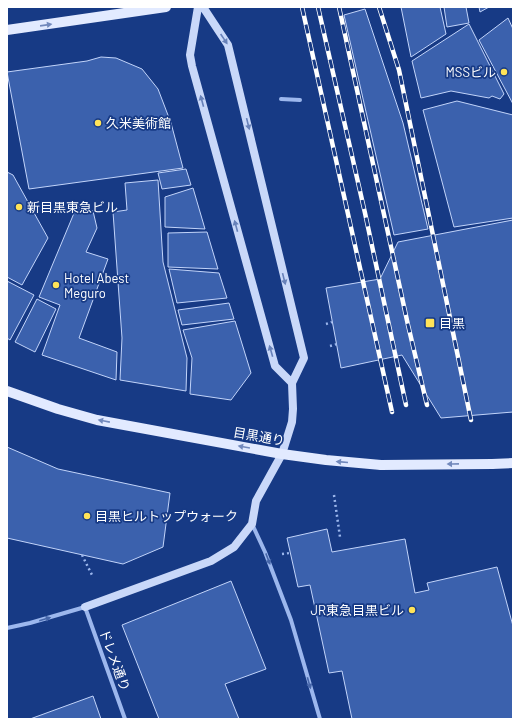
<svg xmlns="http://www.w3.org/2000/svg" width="520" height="726" font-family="Barlow,'Noto Sans JP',sans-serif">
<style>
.building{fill:#3b61ad;stroke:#c2d4fa}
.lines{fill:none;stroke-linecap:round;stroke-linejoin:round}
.path{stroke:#9cb7ed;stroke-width:2.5;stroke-dasharray:2 3;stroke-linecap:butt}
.street{stroke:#9cb7ed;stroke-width:4}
.secondary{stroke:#c9d8f9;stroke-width:8}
.primary{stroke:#e2eaff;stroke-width:10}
.rail-casing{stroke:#fff;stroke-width:4.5}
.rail{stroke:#173a85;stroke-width:3;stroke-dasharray:9;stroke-linecap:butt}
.primary-bridge{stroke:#e2eaff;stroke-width:10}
.oneway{fill:#7289bc}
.oneway2{fill:#6781b9}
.oneway3{fill:#4666a9}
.poi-dot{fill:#ffe358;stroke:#173a85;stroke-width:1.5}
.labels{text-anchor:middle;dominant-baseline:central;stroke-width:3.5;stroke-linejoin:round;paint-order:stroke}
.poi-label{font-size:13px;fill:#fff;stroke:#173a85;text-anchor:start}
.street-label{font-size:13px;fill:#fff;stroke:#173a85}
</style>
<rect width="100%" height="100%" fill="#173a85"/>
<path class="building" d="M401 7H440L446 34 411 57Z
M444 7H466L469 23 447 27Z
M479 7H489L480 12Z
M365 9 403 123 428 229 394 235 344 15Z
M508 18 513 29V104L479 40Z
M469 24 504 94 500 99 492 96 489 98 451 91 421 98 412 61Z
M101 57 116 58 142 69 158 89 171 123 183 168 29 189 7 72 87 61Z
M457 101 513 115V218L454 227 423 110Z
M186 169 191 185 162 189 158 173Z
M7 172 13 175 48 238 22 285 7 277Z
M158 180 163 262 187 358 186 391 120 380 122 338 113 212 127 210 125 183Z
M193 188 205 229 165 227V197Z
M77 206 93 211 97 228 86 252 108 259 79 338 117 352 116 380 42 355 60 305 39 297Z
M513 220V412L441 418 402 355 341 368 326 288 380 279 398 242Z
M207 232 218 269 168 267V233Z
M169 269 219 273 227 298 177 303Z
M7 281 34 295 10 340 7 338Z
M37 299 56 309 35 352 15 342Z
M229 303 234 319 182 325 178 310Z
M235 321 251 373 231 400 190 394 192 358 183 330Z
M7 447 58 469 170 493 163 547 123 564 7 538Z
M327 529 332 552 405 539 415 593 429 590 427 583 497 567 513 626V719H352L342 671 329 673 310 585 298 587 287 538Z
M231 581 266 669 225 684 239 719H159L122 625Z
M93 696 101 719H30Z"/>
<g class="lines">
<path class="path" d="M326 324 332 322
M330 346 337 344
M334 495 340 537
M282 554 290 553
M82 555 93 577"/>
<path class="street" d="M281 99 300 100
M252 524 265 552 291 620 320 719
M7 628 30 623 85 607 125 719"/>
<path class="secondary" d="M198 7 190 55 192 66 275 366 292 383
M85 607 211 561 234 547 252 524 256 501 282 454 292 422 293 409 292 383 304 358 228 45 203 7"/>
<path class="primary" d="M7 30 166 7
M7 391 58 409 97 420 282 454 326 460 381 465
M492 464 513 463"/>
<defs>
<path id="rail" d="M302 7 392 412
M318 7 365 213 406 405
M339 7 408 325 427 405
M379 7 399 70 471 420"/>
</defs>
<use href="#rail" class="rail-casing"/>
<use href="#rail" class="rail"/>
<path class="primary-bridge" d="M381 465 492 464"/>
</g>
<defs><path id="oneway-solid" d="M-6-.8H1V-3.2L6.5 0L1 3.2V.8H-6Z"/></defs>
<g class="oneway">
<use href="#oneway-solid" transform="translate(46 25) rotate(-8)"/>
<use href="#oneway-solid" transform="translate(104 421) rotate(-169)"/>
<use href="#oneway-solid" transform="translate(244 447) rotate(-170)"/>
<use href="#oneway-solid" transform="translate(342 462) rotate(-175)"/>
<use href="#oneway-solid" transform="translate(453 464) rotate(179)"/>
</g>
<g class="oneway2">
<use href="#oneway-solid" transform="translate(224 39) rotate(56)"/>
<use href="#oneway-solid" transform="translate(202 101) rotate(-105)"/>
<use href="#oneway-solid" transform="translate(248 124) rotate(76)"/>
<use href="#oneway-solid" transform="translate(236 226) rotate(-105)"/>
<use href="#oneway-solid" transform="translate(284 279) rotate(76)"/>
<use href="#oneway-solid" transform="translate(271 351) rotate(-106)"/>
</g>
<g class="oneway3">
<use href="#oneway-solid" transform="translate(268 559) rotate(69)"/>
<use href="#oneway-solid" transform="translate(45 619) rotate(-16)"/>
<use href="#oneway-solid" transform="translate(309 683) rotate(74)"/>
</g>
<g class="poi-dot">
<circle cx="504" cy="72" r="4"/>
<circle cx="98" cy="123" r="4"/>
<circle cx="19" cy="207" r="4"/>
<circle cx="56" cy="285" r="4"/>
<rect x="425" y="318" width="10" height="10" rx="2"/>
<circle cx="87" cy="516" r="4"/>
<circle cx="412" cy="610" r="4"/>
</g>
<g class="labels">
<g class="poi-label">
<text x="496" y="72" text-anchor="end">MSSビル</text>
<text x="106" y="123">久米美術館</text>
<text x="27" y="207">新目黒東急ビル</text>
<text x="64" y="278">Hotel Abest<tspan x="64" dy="15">Meguro</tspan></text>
<text x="439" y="323">目黒</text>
<text x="95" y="516">目黒ヒルトップウォーク</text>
<text x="404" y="610" text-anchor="end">JR東急目黒ビル</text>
</g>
<g class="street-label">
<text transform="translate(259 436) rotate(10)">目黒通り</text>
<text transform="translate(115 660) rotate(70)">ドレメ通り</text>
</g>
</g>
<rect width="520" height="726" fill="none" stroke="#ffffff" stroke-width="16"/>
</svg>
